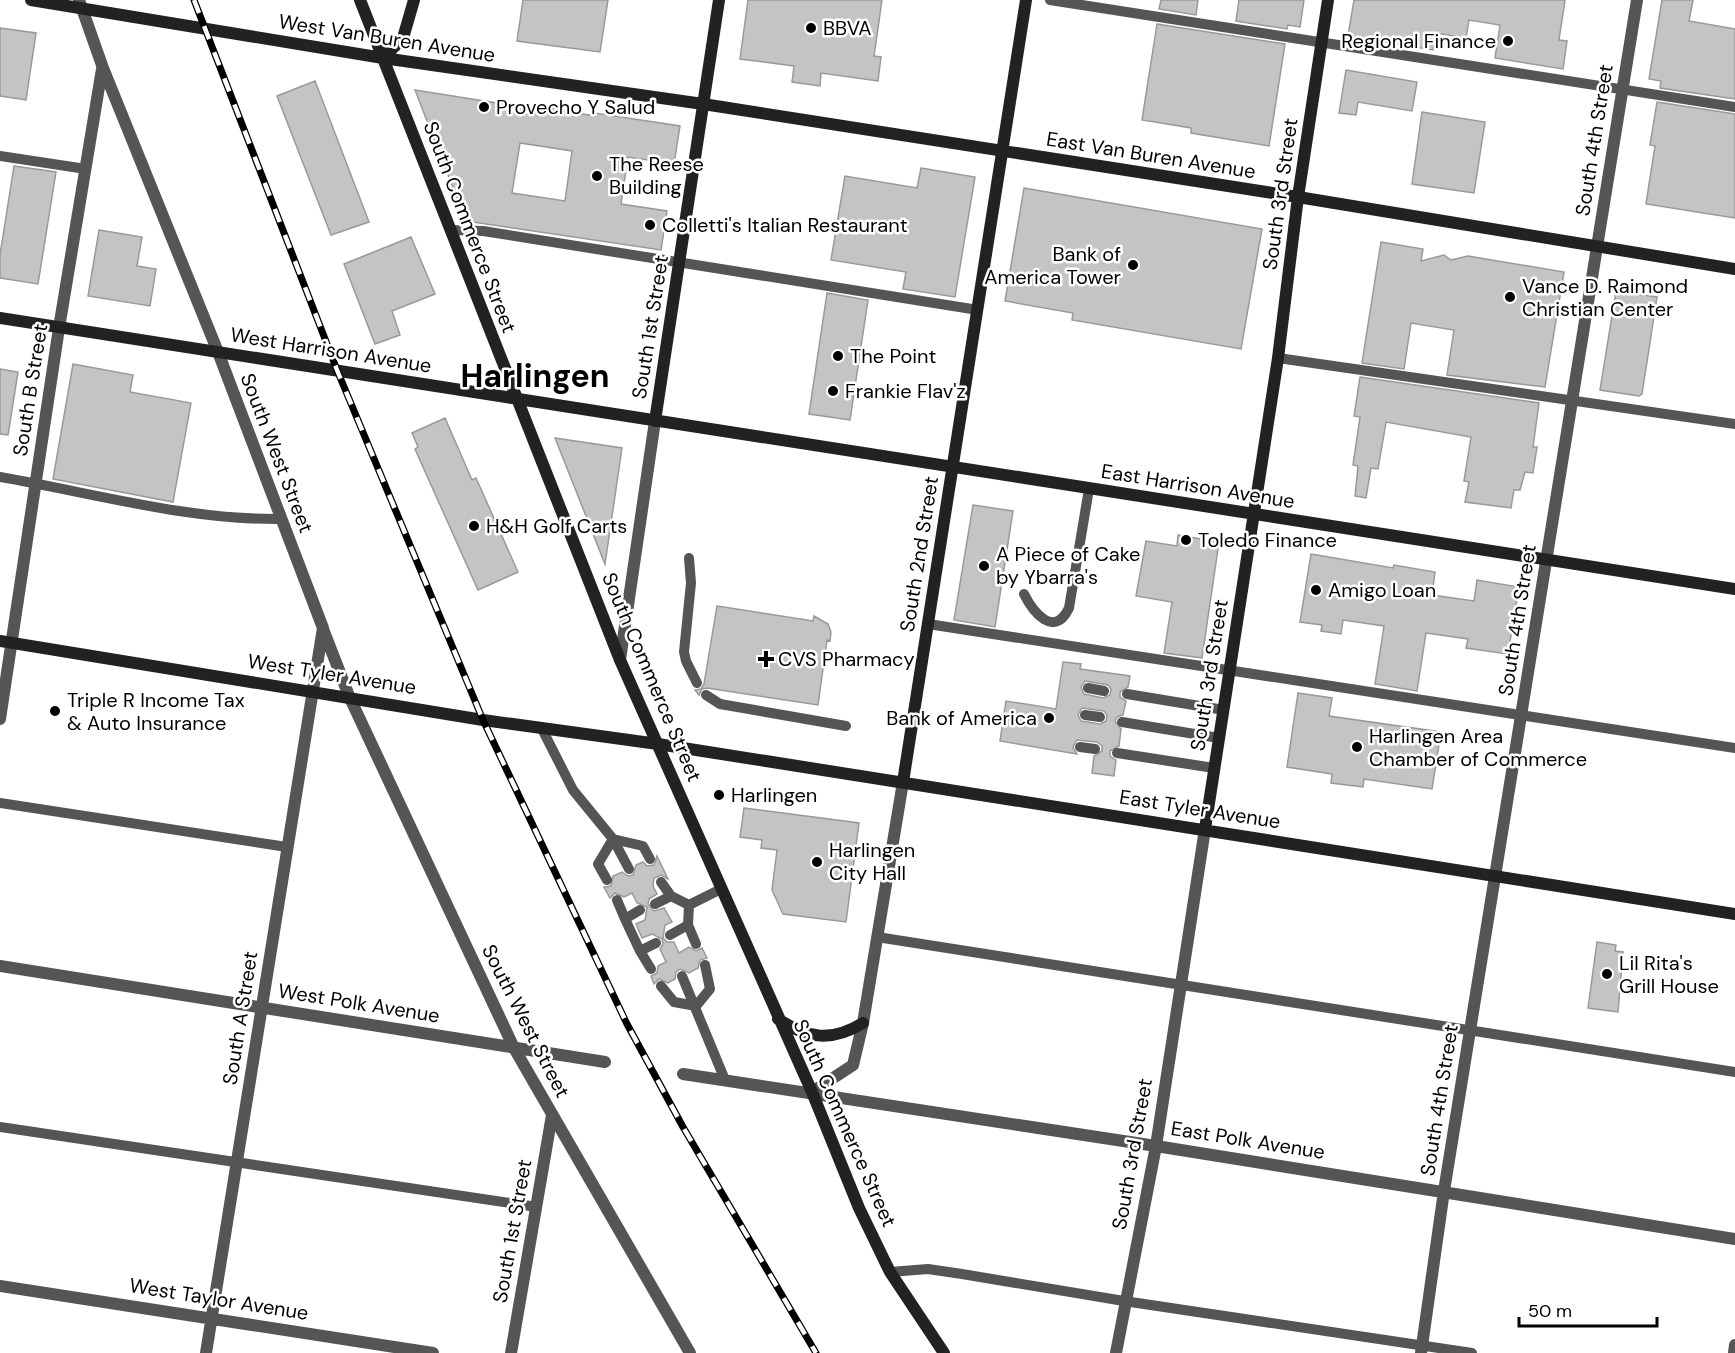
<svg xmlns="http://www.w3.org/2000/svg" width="1735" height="1353" font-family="'DM Sans',sans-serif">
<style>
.building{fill:#c4c4c4;stroke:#999;stroke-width:1.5;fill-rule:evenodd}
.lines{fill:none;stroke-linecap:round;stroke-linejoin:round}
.lane{stroke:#555;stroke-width:10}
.street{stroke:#555;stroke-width:12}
.secondary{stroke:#222;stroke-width:12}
.rail-casing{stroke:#000;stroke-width:7}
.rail{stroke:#fff;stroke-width:4.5;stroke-dasharray:14;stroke-linecap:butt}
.poi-dot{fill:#000;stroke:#fff;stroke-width:2}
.labels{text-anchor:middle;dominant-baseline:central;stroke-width:5;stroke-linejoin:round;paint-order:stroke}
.poi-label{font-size:20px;fill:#000;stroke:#fff;text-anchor:start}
.street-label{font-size:20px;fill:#000;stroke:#fff}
.town-label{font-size:32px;font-weight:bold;fill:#000;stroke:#fff}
</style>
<rect width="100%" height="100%" fill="#fff"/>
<path class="building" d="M523 0H608L600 52 517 41Z
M748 0H882L874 56 881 57 878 81 821 73 820 86 792 82 794 66 740 59Z
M1161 0H1198L1196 15 1159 9Z
M1239 0H1304L1300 27 1288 25 1287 29 1236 21Z
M1354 0H1565L1559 40 1567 41 1563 69 1495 58 1500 25 1469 20 1466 38 1436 33 1433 50 1348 36Z
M1662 0H1693L1689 21 1735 29V99L1660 88 1661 81 1649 79Z
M1157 24 1285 44 1269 146 1191 133V128L1142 120Z
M0 28 36 33 26 100 0 96Z
M1346 70 1417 82 1412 111 1358 102 1356 115 1339 113Z
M315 81 369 222 331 235 277 96Z
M415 90 529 108V105L595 116V113L680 126 674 164 628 157 621 204 667 211 661 250 466 221ZM520 143 572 151 565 201 512 193Z
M1657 102 1735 114V218L1646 204 1655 146 1650 145Z
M1422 112 1485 122 1474 193 1412 184Z
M14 166 56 172 38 284 0 278V255Z
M921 168 975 177 955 297 903 289 906 272 831 260 845 176 917 188Z
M1024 188 1262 229 1241 349 1072 320 1073 313 1005 301Z
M99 230 142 237 137 266 156 269 150 306 88 296Z
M411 237 435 294 392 311 400 335 375 344 344 264Z
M1381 242 1423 249 1421 261 1444 255 1451 260 1468 256 1564 272 1545 387 1447 375 1454 330 1411 323 1404 369 1362 363Z
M1616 291 1657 297 1642 394 1639 396 1600 390Z
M827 293 868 300 850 420 809 414Z
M73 364 133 375 130 392 191 403 173 502 53 479Z
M0 369 18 372 8 435 0 434Z
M1360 377 1539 403 1533 447H1537L1533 473 1525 472 1520 490H1514L1511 508 1465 502 1469 482 1464 481 1471 437 1386 422 1378 469 1371 468 1366 498 1355 496 1358 466 1353 465 1360 417 1354 416Z
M445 418 472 480 476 478 518 572 478 590 415 449 418 447 412 433Z
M555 438 622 448 605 564Z
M973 505 1013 511 995 627 954 620Z
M1178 535 1219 542 1202 658 1164 653 1172 602 1136 596 1146 541 1177 546Z
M1311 554 1393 568 1394 565 1435 572 1432 595 1474 601 1477 580 1519 587 1508 654 1466 648 1468 639 1426 633 1417 691 1375 684 1384 626 1343 620 1341 634 1321 631 1322 625 1300 622Z
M717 606 813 621 814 616 828 624 831 632 830 641 827 640 818 705 707 688 702 689 699 695 695 690 701 689 704 684Z
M1063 662 1081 664 1080 669 1130 676 1128 687 1120 692V697L1126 701 1123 715 1117 717 1115 721 1121 729 1119 746 1110 751V756L1116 760 1114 776 1092 773 1094 756 1102 751V746L1097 742 1077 740 1073 747 1077 754 1000 741 1006 701 1056 709ZM1085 681 1108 685 1111 689 1110 695 1103 698 1084 694 1081 687ZM1082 708 1104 711 1107 715 1106 721 1100 724 1081 721 1078 715Z
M1298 693 1332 698 1329 716 1441 732 1432 789 1364 779 1363 787 1331 783 1332 774 1287 767Z
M744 808 859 823 846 922 783 914 772 890 777 850 761 848 762 840 740 837Z
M657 856 668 879 661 875 654 878 653 886 657 894 649 899 648 904 654 911 664 908 672 922 665 925 663 938 667 942H674L679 953 689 947 696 951 702 948 707 958 700 960 698 968 689 973 680 969 676 972 675 979 668 983 659 979 654 984 651 976 657 973 658 966 666 962 660 949 663 944 662 939 652 934 642 938 636 924 645 920 647 907 637 903 632 893 624 897 615 893 610 898 604 887 611 886 613 876 622 872 628 876 633 875 636 865 643 862 647 866 654 865Z
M1597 942 1616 945 1615 951 1623 952 1618 1012 1588 1008Z"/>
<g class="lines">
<path class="lane" d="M1050 0 1735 107
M0 156 86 169
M451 230 483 231 978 310
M1278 358 1735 424
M0 477C93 493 186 520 281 519
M689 558 691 583 684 652 686 661 697 683
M1024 594C1033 612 1054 639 1069 608L1089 489
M928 624 1735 748
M1088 688 1104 691
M1127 694 1224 710
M706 695 720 704 846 726
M1085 715 1100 717
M1122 722 1219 738
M541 727 573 790 613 839 629 869
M1080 747 1095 749
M1117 753 1214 768
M0 803 287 847
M613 839 643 846 650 859
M607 880 598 864 613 839
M661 882 671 896 689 905 721 889
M617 900 625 919
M655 904 671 896
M689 905 688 925 696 944
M640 910 625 919 640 951 656 943
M670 935 688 925
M877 937 1735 1072
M640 951 651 969
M682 976 725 1080
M661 986 674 1002 696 1006
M696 1006 710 989 705 965
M0 1127 537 1207
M890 1272 928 1269 962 1274 1124 1301 1472 1353"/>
<path class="street" d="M79 0 103 68 218 352 323 628 206 1353
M323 629 349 696 514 1048 690 1353
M620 660 655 421
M0 719 59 328 102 69
M0 966 605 1062
M683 1074 1156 1146 1735 1239
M812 1092 853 1065 863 1023 903 782
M0 1286 433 1353
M511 1353 552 1115
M1116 1353 1156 1146 1205 829
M1421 1353 1444 1191 1637 0
M1734 1353 1735 1345"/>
<path class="secondary" d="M31 0 383 58 703 104 1298 197 1735 269
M360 0 620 660 812 1092 859 1208 890 1272 944 1353
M383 58 403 38 414 0
M0 318 1735 589
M655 421 719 0
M0 641 483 720 658 744 1735 914
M903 782 1026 0
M1205 829 1278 358 1298 197 1328 0
M778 1019C808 1039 832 1042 863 1023"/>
<defs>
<path id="rail" d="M194 0 337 370 483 720 627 1024 683 1127 816 1353"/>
</defs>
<use href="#rail" class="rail-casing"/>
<use href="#rail" class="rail"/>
</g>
<g class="poi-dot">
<circle cx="811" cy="28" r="6"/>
<circle cx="1508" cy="41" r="6"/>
<circle cx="484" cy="107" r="6"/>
<circle cx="597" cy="176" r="6"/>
<circle cx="650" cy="225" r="6"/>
<circle cx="1133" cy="265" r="6"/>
<circle cx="1510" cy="297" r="6"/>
<circle cx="838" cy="356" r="6"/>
<circle cx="833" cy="391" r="6"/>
<circle cx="474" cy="526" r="6"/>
<circle cx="1186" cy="540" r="6"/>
<circle cx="984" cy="566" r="6"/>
<circle cx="1316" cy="590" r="6"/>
<path d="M763 650h6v6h6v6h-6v6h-6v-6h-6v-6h6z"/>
<circle cx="55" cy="711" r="6"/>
<circle cx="1049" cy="718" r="6"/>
<circle cx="1357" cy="747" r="6"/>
<circle cx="719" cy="795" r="6"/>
<circle cx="817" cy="862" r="6"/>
<circle cx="1607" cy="974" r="6"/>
</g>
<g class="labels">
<g class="poi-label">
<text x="823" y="28">BBVA</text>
<text x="1496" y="41" text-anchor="end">Regional Finance</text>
<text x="496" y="107">Provecho Y Salud</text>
<text x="609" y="164">The Reese<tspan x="609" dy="23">Building</tspan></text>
<text x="662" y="225">Colletti's Italian Restaurant</text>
<text x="1121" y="254" text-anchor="end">Bank of<tspan x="1121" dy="23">America Tower</tspan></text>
<text x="1522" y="286">Vance D. Raimond<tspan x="1522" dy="23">Christian Center</tspan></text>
<text x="850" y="356">The Point</text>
<text x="845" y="391">Frankie Flav'z</text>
<text x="486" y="526">H&amp;H Golf Carts</text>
<text x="1198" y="540">Toledo Finance</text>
<text x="996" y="554">A Piece of Cake<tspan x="996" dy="23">by Ybarra's</tspan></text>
<text x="1328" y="590">Amigo Loan</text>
<text x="778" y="659">CVS Pharmacy</text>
<text x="67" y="700">Triple R Income Tax<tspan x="67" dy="23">&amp; Auto Insurance</tspan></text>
<text x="1037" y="718" text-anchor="end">Bank of America</text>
<text x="1369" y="736">Harlingen Area<tspan x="1369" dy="23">Chamber of Commerce</tspan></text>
<text x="731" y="795">Harlingen</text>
<text x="829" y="850">Harlingen<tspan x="829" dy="23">City Hall</tspan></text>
<text x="1619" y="963">Lil Rita's<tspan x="1619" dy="23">Grill House</tspan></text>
</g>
<g class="street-label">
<text transform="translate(387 38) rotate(9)">West Van Buren Avenue</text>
<text transform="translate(1594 140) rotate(-81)">South 4th Street</text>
<text transform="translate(1151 155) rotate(9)">East Van Buren Avenue</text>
<text transform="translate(1280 194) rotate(-82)">South 3rd Street</text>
<text transform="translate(470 227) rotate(69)">South Commerce Street</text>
<text transform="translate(650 327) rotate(-81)">South 1st Street</text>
<text transform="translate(331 350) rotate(9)">West Harrison Avenue</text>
<text transform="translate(30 390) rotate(-81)">South B Street</text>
<text transform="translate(277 453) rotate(69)">South West Street</text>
<text transform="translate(1198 486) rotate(9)">East Harrison Avenue</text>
<text transform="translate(919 554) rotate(-81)">South 2nd Street</text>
<text transform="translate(1517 620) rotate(-81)">South 4th Street</text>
<text transform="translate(332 674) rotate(9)">West Tyler Avenue</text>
<text transform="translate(1209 675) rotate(-81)">South 3rd Street</text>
<text transform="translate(652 677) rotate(67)">South Commerce Street</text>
<text transform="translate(1200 809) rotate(9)">East Tyler Avenue</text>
<text transform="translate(359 1003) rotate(9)">West Polk Avenue</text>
<text transform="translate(240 1018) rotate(-81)">South A Street</text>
<text transform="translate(526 1021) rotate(63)">South West Street</text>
<text transform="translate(1439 1100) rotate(-81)">South 4th Street</text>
<text transform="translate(845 1123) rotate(66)">South Commerce Street</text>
<text transform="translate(1248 1140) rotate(9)">East Polk Avenue</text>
<text transform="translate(1132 1154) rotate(-80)">South 3rd Street</text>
<text transform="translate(512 1231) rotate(-80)">South 1st Street</text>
<text transform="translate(219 1299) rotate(9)">West Taylor Avenue</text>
</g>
<g class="town-label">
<text x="535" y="376">Harlingen</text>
</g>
</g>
<path d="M1519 1317v9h138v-9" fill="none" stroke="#000000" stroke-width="3"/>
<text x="1528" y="1317" font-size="18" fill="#000000" stroke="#ffffff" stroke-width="4.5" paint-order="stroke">50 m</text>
</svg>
